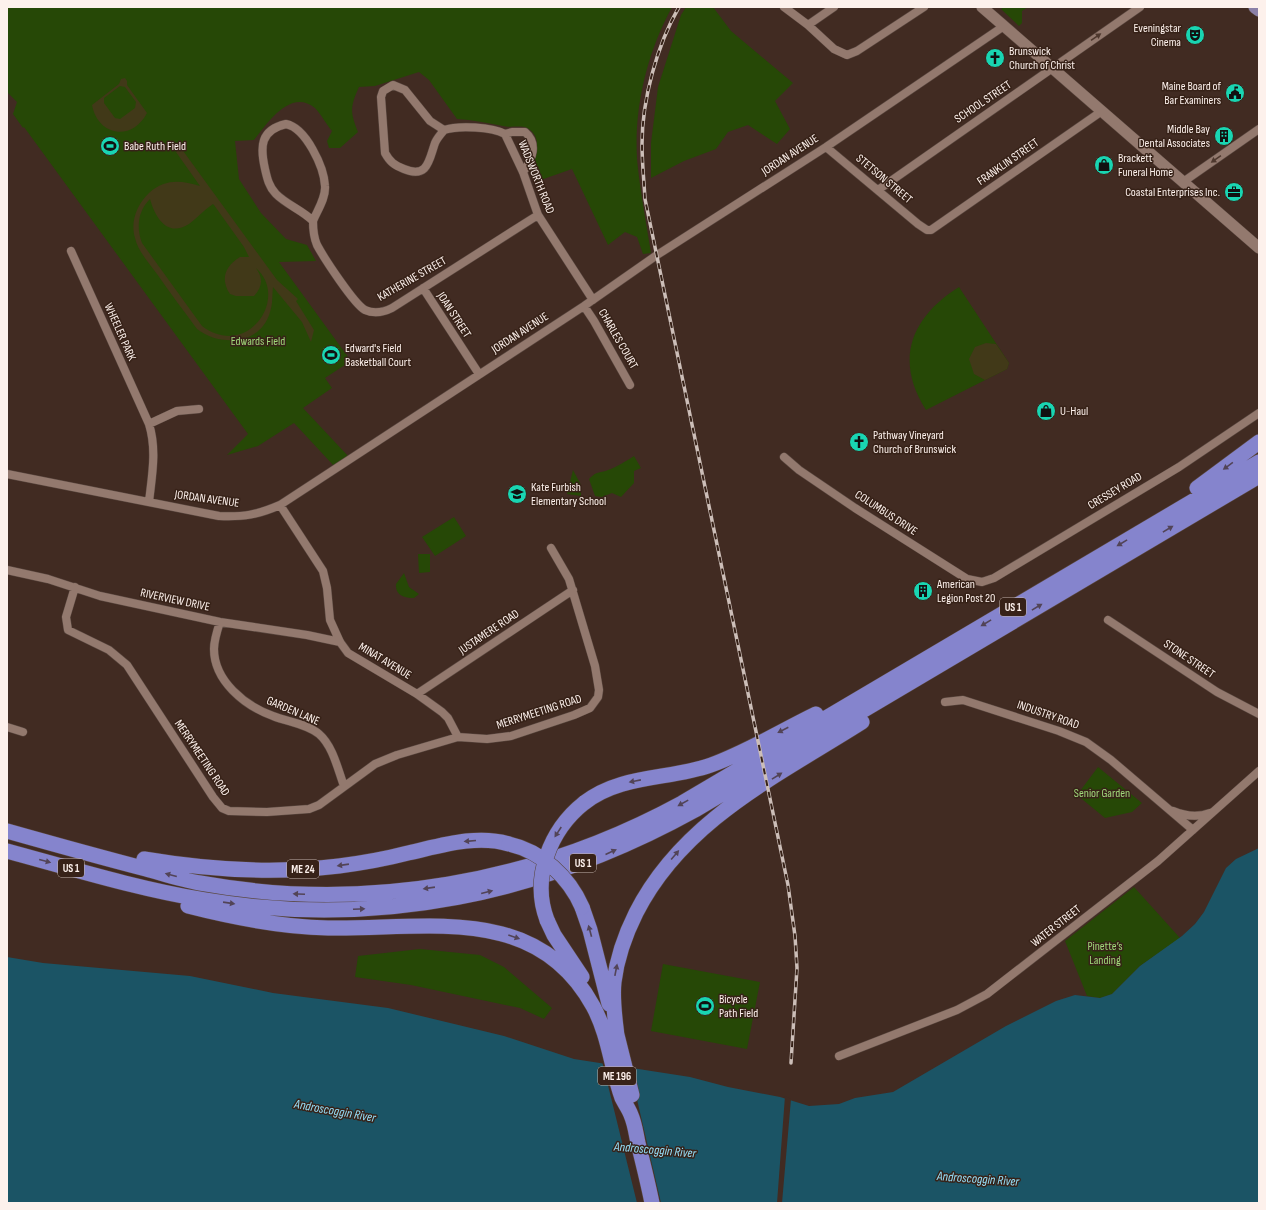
<svg xmlns="http://www.w3.org/2000/svg" width="1266" height="1210" font-family="'Sofia Sans Condensed',sans-serif">
<style>
.green{fill:#264806}
.sand{fill:#413918;fill-rule:evenodd}
.water{fill:#1b5465}
.pier{fill:#412b22}
.lines{fill:none;stroke-linecap:round;stroke-linejoin:round}
.street-casing{stroke:#5a4840;stroke-width:9}
.secondary-casing{stroke:#5a4840;stroke-width:12}
.primary-casing{stroke:#5a4840;stroke-width:14}
.highway-casing{stroke:#5a4840;stroke-width:16}
.street{stroke:#93796e;stroke-width:8}
.secondary{stroke:#93796e;stroke-width:11}
.primary{stroke:#8b80a7;stroke-width:13}
.highway{stroke:#8584cd;stroke-width:15}
.rail-casing{stroke:#ccbeb8;stroke-width:3.5}
.rail{stroke:#372218;stroke-width:2;stroke-dasharray:6;stroke-linecap:butt}
.highway-bridge-casing{stroke:#5a4840;stroke-width:16;stroke-linecap:butt}
.highway-bridge{stroke:#8584cd;stroke-width:15}
.oneway{fill:#4e382e}
.oneway2{fill:#524457}
.labels{text-anchor:middle;dominant-baseline:central;stroke-width:3;stroke-linejoin:round;paint-order:stroke}
.shield{fill:#372218;stroke:#c2b3ac;stroke-width:1}
.shield-label{font-size:11px;font-weight:bold;fill:#fdf1ec}
.poi-label{font-size:12px;fill:#fdf1ec;stroke:#372218;text-anchor:start}
.street-label{font-size:12px;fill:#fdf1ec;stroke:#372218}
.park-label{font-size:12px;fill:#a0d87a;stroke:#372218}
.water-label{font-size:13px;font-style:italic;fill:#96e0fa;stroke:#372218}
</style>
<rect width="100%" height="100%" fill="#412b22"/>
<path class="green" d="M7 7H672C647 53 634 107 637 159 640 190 646 222 651 253L643 254 637 237 625 232 608 245 572 169 535 182 530 170C537 158 543 136 527 128 521 125 510 128 503 126 487 123 473 120 457 119L429 80 419 72 375 86 359 87C350 107 350 112 358 132L340 148H329L327 141 332 131C326 124 321 114 315 108 290 88 267 124 254 140L235 141 239 179 261 213 286 239 307 245 316 261 279 262 351 361 325 378 332 388 303 408 348 456 334 466 294 423 258 446 227 455 248 434 24 127 23 128 13 114 17 102 7 92Z
M686 7H713L731 31 793 83 775 101 790 129 777 144 748 125 728 132 716 149 684 161 651 178V143L658 87 681 15Z
M1004 7H1028L1022 11V23L1019 26 1001 9Z
M959 287 1009 363 1007 369 926 410C894 360 911 317 959 287Z
M634 456 641 468 634 471V483L621 497 612 493 602 497 595 496 589 479C598 470 598 474 608 470 617 467 626 461 634 456Z
M573 470 581 485V496L567 494Z
M454 517 466 536 435 556 422 537Z
M418 554H430V572L419 573Z
M404 573 409 587 419 594 414 598C404 598 395 595 396 584Z
M1098 767 1142 803 1132 812 1105 818 1077 795Z
M1134 887 1180 938 1140 966 1112 994 1100 998 1087 996 1065 941Z
M420 949 480 955 504 967 552 1008 544 1019 520 1008 411 985 355 977 358 956Z
M663 964 760 982 747 1049 651 1031Z"/>
<path class="sand" d="M125 78 127 81V85L147 113C132 142 98 136 92 105L119 84 121 79ZM120 86 125 87 136 102 135 108 120 119 115 118 104 103V98Z
M181 148 277 280 298 299 296 301 314 330 311 342 302 322 273 287C272 295 273 304 270 312 261 345 220 347 197 329 184 311 170 293 157 274 149 263 138 251 135 238 130 222 137 204 149 193 165 179 180 180 200 186L176 152ZM150 199C155 217 167 238 189 224 197 218 204 210 213 204L214 205 244 247 249 257H240C225 266 220 279 230 294L236 296H254C263 286 263 278 256 268 290 298 247 360 202 326L142 243C136 227 138 211 150 199Z
M986 343 996 344 1009 363 1007 369 985 380 974 374 969 359 975 347Z"/>
<path class="water" d="M1259 848V1203H7V957L43 963 190 976 273 993 388 1008 504 1036 574 1059 690 1077 728 1087 780 1097 809 1106 839 1104 855 1098 893 1092 1006 1026 1056 1001 1075 995 1100 998 1112 994 1140 966 1182 936 1195 924 1204 912 1226 868 1236 859Z"/>
<path class="pier" d="M602 1061 629 1065 661 1203H637Z
M785 1096 791 1099 782 1203H777Z"/>
<g class="lines">
<defs>
<path id="street" d="M784 7 808 25 834 7
M808 25 834 49 847 55 857 51 924 7
M393 85 405 90 430 121 444 130C441 134 437 138 435 143 429 160 428 179 404 169 394 165 390 162 385 153L381 97 383 91Z
M286 124C306 128 324 167 325 186 326 198 317 211 313 221 302 210 287 205 276 194 269 187 267 178 265 169 260 147 260 130 286 124Z
M444 130C459 125 492 127 505 134L523 172 538 215 593 300
M505 134 512 132H525C538 143 533 159 523 172
M826 147 918 224 927 230H931L1102 111
M1183 182 1259 129
M878 190 1140 7
M313 221C313 229 314 238 317 245 324 258 354 304 365 310 374 314 384 312 392 308L538 215
M71 251 149 424C157 450 152 475 149 502
M423 288 479 374
M584 306 594 321 630 385
M149 424 177 411 199 409
M784 457 799 470 855 508 967 579 982 582 994 578 1179 467 1259 413
M7 474 219 516C244 517 257 515 280 505L584 306 657 255 826 147 1004 26
M280 505 323 571 327 588 330 620 340 642 348 653 417 694 442 712 448 718 458 737
M7 570 48 579 100 596 220 622 307 635 340 642
M75 587 66 617 68 630 109 650 127 665 213 797 222 808 229 811 267 812 309 809 319 805 375 764 397 755 458 737 487 739 511 736 574 715 590 708 598 697 599 690 595 666 569 579 551 548
M1108 620 1217 692 1259 714
M220 622C217 631 214 640 214 649 214 681 245 706 273 716 288 722 307 724 319 734 333 746 338 770 344 786
M417 694 573 590
M945 702 963 700 1059 731 1086 742 1111 760 1193 830
M7 727 23 732
M1173 811C1185 816 1197 818 1210 813
M839 1056 957 1010 987 994 1158 861 1259 771"/>
<path id="secondary" d="M982 7 1259 248"/>
<path id="primary" d="M1255 7 1259 10"/>
<path id="highway" d="M1197 488 1259 442
M584 803C621 774 669 780 711 765 747 752 781 731 816 714
M7 831C53 844 100 857 146 869 164 874 182 880 200 883 366 913 535 883 682 803L1259 462
M7 851C73 869 138 889 205 900 377 929 543 894 695 810L1259 476
M144 859C209 870 274 874 339 866 362 863 385 859 408 853 440 846 476 834 509 844
M188 906C235 918 280 927 328 928 425 930 536 902 593 1006 609 1035 611 1068 622 1098 625 1104 629 1109 631 1115 635 1124 636 1134 638 1143 643 1163 648 1183 652 1203
M582 907 590 930 609 1004
M547 920 554 935 582 977
M615 1027 632 1095
M617 1036C615 1018 612 1000 614 982 617 958 625 935 636 913 683 820 777 776 862 722"/>
</defs>
<use href="#street" class="street-casing"/>
<use href="#secondary" class="secondary-casing"/>
<use href="#primary" class="primary-casing"/>
<use href="#highway" class="highway-casing"/>
<use href="#street" class="street"/>
<use href="#secondary" class="secondary"/>
<use href="#primary" class="primary"/>
<use href="#highway" class="highway"/>
<defs>
<path id="rail" d="M679 7C657 45 642 100 642 144 642 163 644 181 645 199L788 885 795 936 797 968 791 1063"/>
</defs>
<use href="#rail" class="rail-casing"/>
<use href="#rail" class="rail"/>
<defs>
<path id="highway-bridge" d="M509 844C541 851 569 877 582 907
M547 920C531 878 550 830 584 803"/>
</defs>
<use href="#highway-bridge" class="highway-bridge-casing"/>
<use href="#highway-bridge" class="highway-bridge"/>
</g>
<defs><path id="oneway-solid" d="M-6-.8H1V-3.2L6.5 0L1 3.2V.8H-6Z"/></defs>
<g class="oneway">
<use href="#oneway-solid" transform="translate(1096 37) rotate(-34)"/>
<use href="#oneway-solid" transform="translate(1216 159) rotate(145)"/>
</g>
<g class="oneway2">
<use href="#oneway-solid" transform="translate(1228 466) rotate(144)"/>
<use href="#oneway-solid" transform="translate(1168 529) rotate(-31)"/>
<use href="#oneway-solid" transform="translate(1122 543) rotate(149)"/>
<use href="#oneway-solid" transform="translate(1037 607) rotate(-31)"/>
<use href="#oneway-solid" transform="translate(986 623) rotate(149)"/>
<use href="#oneway-solid" transform="translate(783 730) rotate(153)"/>
<use href="#oneway-solid" transform="translate(777 776) rotate(-32)"/>
<use href="#oneway-solid" transform="translate(635 781) rotate(169)"/>
<use href="#oneway-solid" transform="translate(683 803) rotate(151)"/>
<use href="#oneway-solid" transform="translate(558 832) rotate(123)"/>
<use href="#oneway-solid" transform="translate(470 841) rotate(175)"/>
<use href="#oneway-solid" transform="translate(611 852) rotate(-24)"/>
<use href="#oneway-solid" transform="translate(675 855) rotate(-50)"/>
<use href="#oneway-solid" transform="translate(45 861) rotate(15)"/>
<use href="#oneway-solid" transform="translate(343 865) rotate(172)"/>
<use href="#oneway-solid" transform="translate(171 875) rotate(-165)"/>
<use href="#oneway-solid" transform="translate(429 888) rotate(172)"/>
<use href="#oneway-solid" transform="translate(487 892) rotate(-14)"/>
<use href="#oneway-solid" transform="translate(299 894) rotate(-178)"/>
<use href="#oneway-solid" transform="translate(229 903) rotate(8)"/>
<use href="#oneway-solid" transform="translate(359 909) rotate(-3)"/>
<use href="#oneway-solid" transform="translate(590 931) rotate(-105)"/>
<use href="#oneway-solid" transform="translate(514 937) rotate(19)"/>
<use href="#oneway-solid" transform="translate(616 970) rotate(-79)"/>
</g>
<defs>
<symbol id="theatre-disc" viewBox="-11 -11 22 22"><circle r="9.5" fill="#19d5b2" stroke="#372218"/><path d="M-5-5.5Q0-4 5-5.5V0Q5 5 0 6Q-5 5-5 0ZM-3.3-2.5H-1v1.5H-3.3ZM1-2.5H3.3v1.5H1ZM-2.8 1Q0 5.5 2.8 1Z" fill="#111"/></symbol>
<symbol id="church-disc" viewBox="-11 -11 22 22"><circle r="9.5" fill="#19d5b2" stroke="#372218"/><path d="M-1.2-6h2.4v3.5h3.3v2.4h-3.3V6h-2.4V-.1h-3.3v-2.4h3.3Z" fill="#111"/></symbol>
<symbol id="civic-disc" viewBox="-11 -11 22 22"><circle r="9.5" fill="#19d5b2" stroke="#372218"/><path d="M-.6-6.5H3V-4.5H.6V-3L4-1V1h2V6H-6V1h2V-1L-.6-3ZM-1.2 2.5V6h2.4V2.5Z" fill="#111"/></symbol>
<symbol id="building-disc" viewBox="-11 -11 22 22"><circle r="9.5" fill="#19d5b2" stroke="#372218"/><path d="M-4-6H4V6H1V3H-1V6H-4ZM-2.5-4.3h1.7v1.8h-1.7ZM.8-4.3h1.7v1.8H.8ZM-2.5-1h1.7V.8h-1.7ZM.8-1h1.7V.8H.8Z" fill="#111"/></symbol>
<symbol id="stadium-disc" viewBox="-11 -11 22 22"><circle r="9.5" fill="#19d5b2" stroke="#372218"/><path d="M0-5a6.5 5 0 1 0 0 10a6.5 5 0 1 0 0-10ZM-3.5-1.8h7v3.6h-7Z" fill="#111"/></symbol>
<symbol id="shop-disc" viewBox="-11 -11 22 22"><circle r="9.5" fill="#19d5b2" stroke="#372218"/><path d="M-5-2.5h2.3a2.7 3.5 0 0 1 5.4 0H5L5.5 6h-11ZM-1.5-2.5h3a1.5 2.3 0 0 0-3 0Z" fill="#111"/></symbol>
<symbol id="office-disc" viewBox="-11 -11 22 22"><circle r="9.5" fill="#19d5b2" stroke="#372218"/><path d="M-6-3h4V-5.5h4V-3h4V5H-6ZM-1-4.5V-3h2v-1.5ZM-6 0V1H6V0Z" fill="#111"/></symbol>
<symbol id="school-disc" viewBox="-11 -11 22 22"><circle r="9.5" fill="#19d5b2" stroke="#372218"/><path d="M0-5L7-2L0 1L-7-2ZM-4 1L0 2.5L4 1V4Q0 6-4 4Z" fill="#111"/></symbol>
</defs>
<g fill-rule="evenodd">
<use href="#theatre-disc" x="1184" y="24" width="22" height="22"/>
<use href="#church-disc" x="984" y="47" width="22" height="22"/>
<use href="#civic-disc" x="1224" y="82" width="22" height="22"/>
<use href="#building-disc" x="1213" y="125" width="22" height="22"/>
<use href="#stadium-disc" x="99" y="135" width="22" height="22"/>
<use href="#shop-disc" x="1093" y="154" width="22" height="22"/>
<use href="#office-disc" x="1223" y="181" width="22" height="22"/>
<use href="#stadium-disc" x="320" y="344" width="22" height="22"/>
<use href="#shop-disc" x="1035" y="400" width="22" height="22"/>
<use href="#church-disc" x="848" y="431" width="22" height="22"/>
<use href="#school-disc" x="506" y="483" width="22" height="22"/>
<use href="#building-disc" x="912" y="580" width="22" height="22"/>
<use href="#stadium-disc" x="694" y="995" width="22" height="22"/>
</g>
<g class="labels">
<g class="shield">
<rect x="1000" y="598" width="26" height="18" rx="3"/>
<rect x="570" y="854" width="26" height="18" rx="3"/>
<rect x="58" y="859" width="26" height="18" rx="3"/>
<rect x="287" y="860" width="32" height="18" rx="3"/>
<rect x="598" y="1067" width="38" height="18" rx="3"/>
</g>
<g class="shield-label">
<text x="1013" y="607">US 1</text>
<text x="583" y="863">US 1</text>
<text x="71" y="868">US 1</text>
<text x="303" y="869">ME 24</text>
<text x="617" y="1076">ME 196</text>
</g>
<g class="poi-label">
<text x="1181" y="28" text-anchor="end">Eveningstar<tspan x="1181" dy="14">Cinema</tspan></text>
<text x="1009" y="51">Brunswick<tspan x="1009" dy="14">Church of Christ</tspan></text>
<text x="1221" y="86" text-anchor="end">Maine Board of<tspan x="1221" dy="14">Bar Examiners</tspan></text>
<text x="1210" y="129" text-anchor="end">Middle Bay<tspan x="1210" dy="14">Dental Associates</tspan></text>
<text x="124" y="146">Babe Ruth Field</text>
<text x="1118" y="158">Brackett<tspan x="1118" dy="14">Funeral Home</tspan></text>
<text x="1220" y="192" text-anchor="end">Coastal Enterprises Inc.</text>
<text x="345" y="348">Edward's Field<tspan x="345" dy="14">Basketball Court</tspan></text>
<text x="1060" y="411">U-Haul</text>
<text x="873" y="435">Pathway Vineyard<tspan x="873" dy="14">Church of Brunswick</tspan></text>
<text x="531" y="487">Kate Furbish<tspan x="531" dy="14">Elementary School</tspan></text>
<text x="937" y="584">American<tspan x="937" dy="14">Legion Post 20</tspan></text>
<text x="719" y="999">Bicycle<tspan x="719" dy="14">Path Field</tspan></text>
</g>
<g class="street-label">
<text transform="translate(983 102) rotate(-34)">SCHOOL STREET</text>
<text transform="translate(790 155) rotate(-33)">JORDAN AVENUE</text>
<text transform="translate(1008 162) rotate(-35)">FRANKLIN STREET</text>
<text transform="translate(536 177) rotate(68)">WADSWORTH ROAD</text>
<text transform="translate(884 179) rotate(40)">STETSON STREET</text>
<text transform="translate(412 279) rotate(-30)">KATHERINE STREET</text>
<text transform="translate(454 315) rotate(57)">JOAN STREET</text>
<text transform="translate(120 332) rotate(66)">WHEELER PARK</text>
<text transform="translate(520 333) rotate(-33)">JORDAN AVENUE</text>
<text transform="translate(618 339) rotate(60)">CHARLES COURT</text>
<text transform="translate(1115 491) rotate(-31)">CRESSEY ROAD</text>
<text transform="translate(207 499) rotate(8)">JORDAN AVENUE</text>
<text transform="translate(886 513) rotate(33)">COLUMBUS DRIVE</text>
<text transform="translate(175 600) rotate(12)">RIVERVIEW DRIVE</text>
<text transform="translate(489 632) rotate(-34)">JUSTAMERE ROAD</text>
<text transform="translate(1189 659) rotate(34)">STONE STREET</text>
<text transform="translate(385 661) rotate(31)">MINAT AVENUE</text>
<text transform="translate(293 711) rotate(23)">GARDEN LANE</text>
<text transform="translate(539 712) rotate(-18)">MERRYMEETING ROAD</text>
<text transform="translate(1048 715) rotate(19)">INDUSTRY ROAD</text>
<text transform="translate(202 758) rotate(56)">MERRYMEETING ROAD</text>
<text transform="translate(1056 926) rotate(-38)">WATER STREET</text>
</g>
<g class="park-label">
<text x="258" y="341">Edwards Field</text>
<text x="1102" y="793">Senior Garden</text>
<text x="1105" y="946">Pinette’s<tspan x="1105" dy="14">Landing</tspan></text>
</g>
<g class="water-label">
<text transform="translate(335 1111) rotate(10)">Androscoggin River</text>
<text transform="translate(655 1150) rotate(5)">Androscoggin River</text>
<text transform="translate(978 1179) rotate(4)">Androscoggin River</text>
</g>
</g>
<rect width="1266" height="1210" fill="none" stroke="#fdf1ec" stroke-width="16"/>
</svg>
